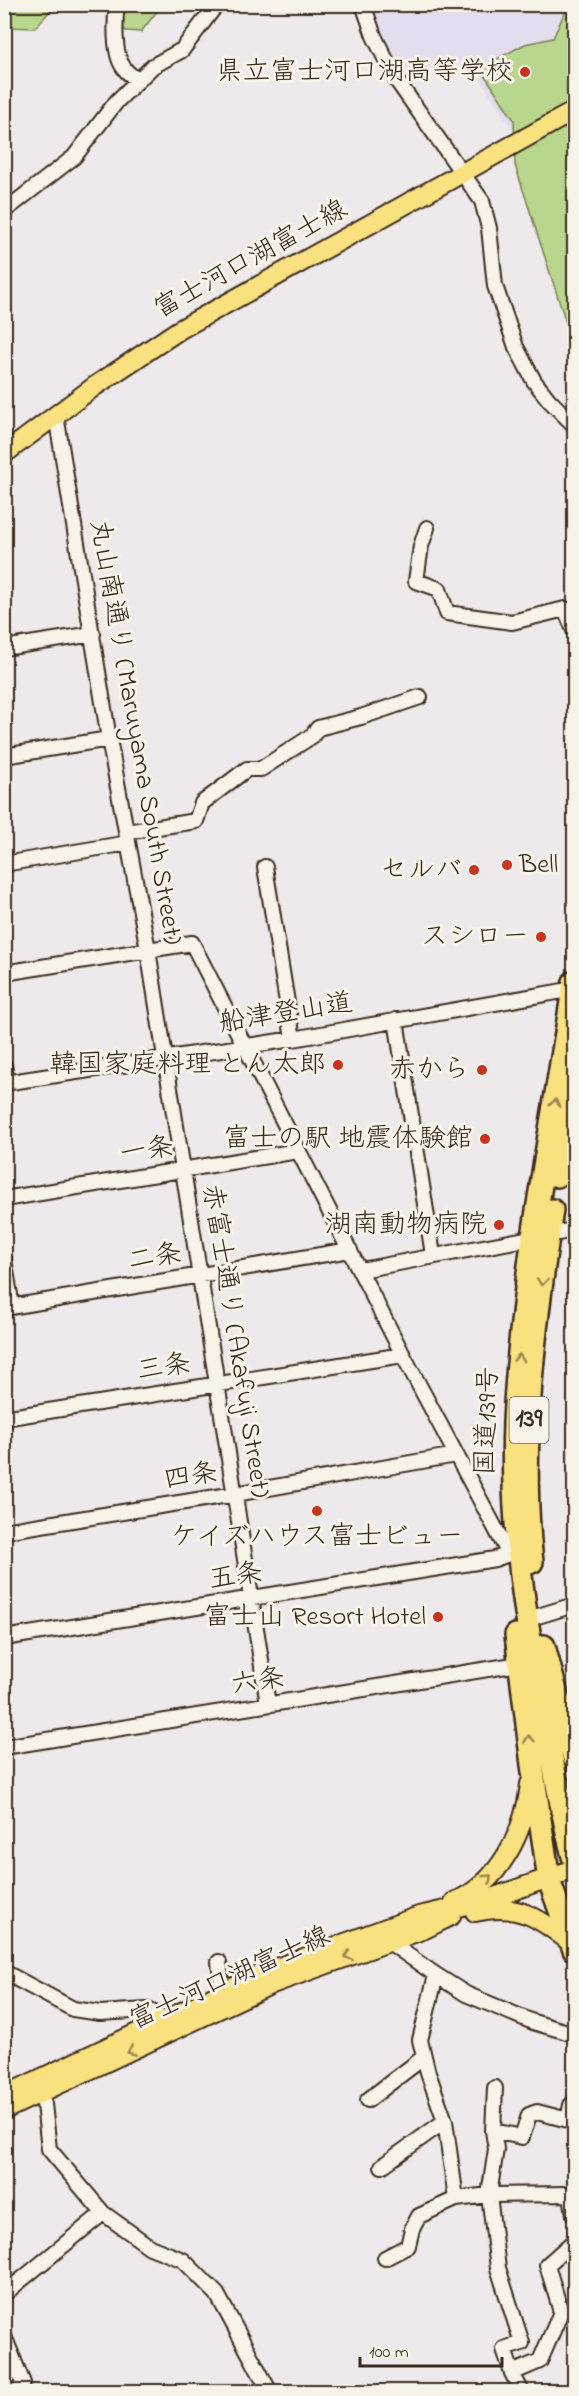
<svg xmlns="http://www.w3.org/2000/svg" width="579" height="2396" font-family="'Indie Flower','Klee One',sans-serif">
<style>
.built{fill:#e4dded}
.green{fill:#b9d68e;stroke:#7a8056;stroke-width:1.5}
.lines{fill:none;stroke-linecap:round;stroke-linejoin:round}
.minor-casing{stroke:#3b2a1e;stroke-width:18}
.major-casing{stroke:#3b2a1e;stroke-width:22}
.highway-casing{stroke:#3b2a1e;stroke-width:26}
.minor{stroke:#f7f3e8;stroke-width:14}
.major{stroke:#fae180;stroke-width:18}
.highway{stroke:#fae180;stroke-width:21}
.oneway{stroke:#9a864f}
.poi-dot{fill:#c8321e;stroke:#f7f3e8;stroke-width:2}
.labels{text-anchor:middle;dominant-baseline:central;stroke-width:6;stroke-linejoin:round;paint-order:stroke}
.shield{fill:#f7f3e8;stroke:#73665b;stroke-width:1.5}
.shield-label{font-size:26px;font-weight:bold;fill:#3b2a1e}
.poi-label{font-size:27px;fill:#3b2a1e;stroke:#f7f3e8;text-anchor:end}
.street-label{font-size:27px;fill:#3b2a1e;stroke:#f7f3e8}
</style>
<rect width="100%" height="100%" fill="#eee9ea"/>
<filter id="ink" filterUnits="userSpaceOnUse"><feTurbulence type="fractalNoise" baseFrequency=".0167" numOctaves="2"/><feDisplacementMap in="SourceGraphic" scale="12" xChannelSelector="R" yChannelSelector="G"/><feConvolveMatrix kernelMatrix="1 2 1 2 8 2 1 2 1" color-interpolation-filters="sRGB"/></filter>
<g filter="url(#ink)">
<path class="built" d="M369 5H574V97L511 128 469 61 406 83 379 41Z"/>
<path class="green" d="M5 4 49 5 50 11 35 28 5 27Z
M105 5H162L141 32 126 31Z
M568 5H574V347L515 165 514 120 480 68 525 44 553 38Z"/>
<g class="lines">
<defs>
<path id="minor" d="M117 4C115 20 113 55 124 68 127 73 134 77 138 81
M363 4 374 36 395 78 482 201 489 228 495 286 516 347 534 381 549 400 574 425
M4 208 7 209 74 157 117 101 153 66 182 50 217 4
M56 415 109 739 148 950 268 1704
M427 528 421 546 416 581 439 589 447 613 512 622 565 609 574 630
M4 648 93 634
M4 756 109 739
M126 832 196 821 202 803 247 769H261L312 736 318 728 361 717 420 697
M4 864 128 843
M265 867 293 1039
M4 973 192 943 403 1355 509 1554 495 1559 4 1638
M396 1020 433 1255
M4 1066 7 1082
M4 1083 293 1039 574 989
M4 1199 298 1151
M4 1259 12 1307
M361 1270 574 1230
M4 1308 350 1250
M4 1418 403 1355
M4 1531 235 1494 456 1455
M538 1616 574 1605
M4 1747 519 1664
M387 1936 389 1942 436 1975 420 2040 428 2073 445 2121 456 2199 489 2195 571 2194 574 2215
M219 1962 224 1999
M4 1972 73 2009 100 2013 147 2010C158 2013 160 2020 165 2030
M436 1975 466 1994 533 2022 574 2034
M495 2088 493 2131 496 2149 489 2195 498 2268 522 2343 504 2349 512 2373
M39 2094 44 2104 49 2149 103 2213 150 2247 183 2260 217 2294 270 2392
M368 2100 424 2057
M493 2131 522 2137 529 2115 537 2112 568 2120 571 2105 574 2103
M382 2166 445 2121
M385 2258 408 2246 412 2229 419 2216 456 2199
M4 2294 103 2213
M4 2336 23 2383 17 2392
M522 2392 512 2373 540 2361 561 2312 547 2265 574 2241"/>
<path id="major" d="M4 454 95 386 179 330 574 111
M454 1902C500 1883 525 1831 530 1784
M475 1912C517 1902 540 1918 571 1943
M4 2096 268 1971 419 1916 480 1902 574 1869
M4 2110 272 1984 425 1929 451 1916"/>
<path id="highway" d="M574 982C552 1128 521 1274 514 1422 510 1527 526 1625 546 1727 555 1772 562 1817 574 1860
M557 1176 574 1080
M532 1562C519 1447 535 1324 552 1210
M516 1635 532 1765 549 1880 574 1950
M544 1646 574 1758"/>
</defs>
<use href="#minor" class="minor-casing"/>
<use href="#major" class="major-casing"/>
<use href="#highway" class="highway-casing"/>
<use href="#minor" class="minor"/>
<use href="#major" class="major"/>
<use href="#highway" class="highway"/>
</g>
<defs><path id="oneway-chevron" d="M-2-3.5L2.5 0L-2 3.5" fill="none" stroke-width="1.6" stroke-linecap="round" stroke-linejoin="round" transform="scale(1.5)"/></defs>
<g class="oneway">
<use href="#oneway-chevron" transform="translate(555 1103) rotate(-81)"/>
<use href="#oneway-chevron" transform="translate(542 1282) rotate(97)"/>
<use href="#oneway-chevron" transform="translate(519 1358) rotate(-86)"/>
<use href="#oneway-chevron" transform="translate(529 1739) rotate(-97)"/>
<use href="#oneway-chevron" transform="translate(488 1878) rotate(-44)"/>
<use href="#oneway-chevron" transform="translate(348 1956) rotate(161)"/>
<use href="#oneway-chevron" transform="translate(131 2051) rotate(156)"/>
</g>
</g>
<g class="poi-dot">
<circle cx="525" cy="72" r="6"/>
<circle cx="507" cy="865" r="6"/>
<circle cx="474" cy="870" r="6"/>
<circle cx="541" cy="937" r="6"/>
<circle cx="338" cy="1065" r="6"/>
<circle cx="482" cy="1070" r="6"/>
<circle cx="485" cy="1139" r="6"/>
<circle cx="499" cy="1225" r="6"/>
<circle cx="317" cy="1511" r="6"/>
<circle cx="438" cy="1617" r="6"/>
</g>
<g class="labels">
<rect class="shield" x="509.5" y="1397" width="39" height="46" rx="4.5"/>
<g class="shield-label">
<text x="529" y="1420">139</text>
</g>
<g class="poi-label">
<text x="513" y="72">県立富士河口湖高等学校</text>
<text x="519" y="865" text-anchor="start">Bell</text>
<text x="462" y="870">セルバ</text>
<text x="529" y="937">スシロー</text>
<text x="326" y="1065">韓国家庭料理 とん太郎</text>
<text x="470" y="1070">赤から</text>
<text x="473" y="1139">富士の駅 地震体験館</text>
<text x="487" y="1225">湖南動物病院</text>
<text x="317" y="1537" text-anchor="middle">ケイズハウス富士ビュー</text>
<text x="426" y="1617">富士山 Resort Hotel</text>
</g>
<g class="street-label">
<text transform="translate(251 260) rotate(-29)">富士河口湖富士線</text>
<text transform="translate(135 732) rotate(80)">丸山南通り (Maruyama South Street)</text>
<text transform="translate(286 1014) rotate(-9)">船津登山道</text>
<text transform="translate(147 1151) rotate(-9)">一条</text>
<text transform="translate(155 1258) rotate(-10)">二条</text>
<text transform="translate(235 1341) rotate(81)">赤富士通り (Akafuji Street)</text>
<text transform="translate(164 1368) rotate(-9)">三条</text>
<text transform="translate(488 1421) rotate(-88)">国道139号</text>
<text transform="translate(191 1477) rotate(-9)">四条</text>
<text transform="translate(236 1577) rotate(-9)">五条</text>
<text transform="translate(258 1682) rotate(-9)">六条</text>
<text transform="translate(230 1979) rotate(-24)">富士河口湖富士線</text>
</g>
</g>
<rect width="579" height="2396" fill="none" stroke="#f7f3e8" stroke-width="24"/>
<rect x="12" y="12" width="555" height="2372" fill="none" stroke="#3b2a1e" stroke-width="2" filter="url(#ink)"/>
<path d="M360 2357v9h142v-9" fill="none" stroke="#3b2a1e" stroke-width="3"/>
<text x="369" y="2357" font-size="18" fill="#3b2a1e" stroke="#f7f3e8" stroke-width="4.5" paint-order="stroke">100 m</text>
</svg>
